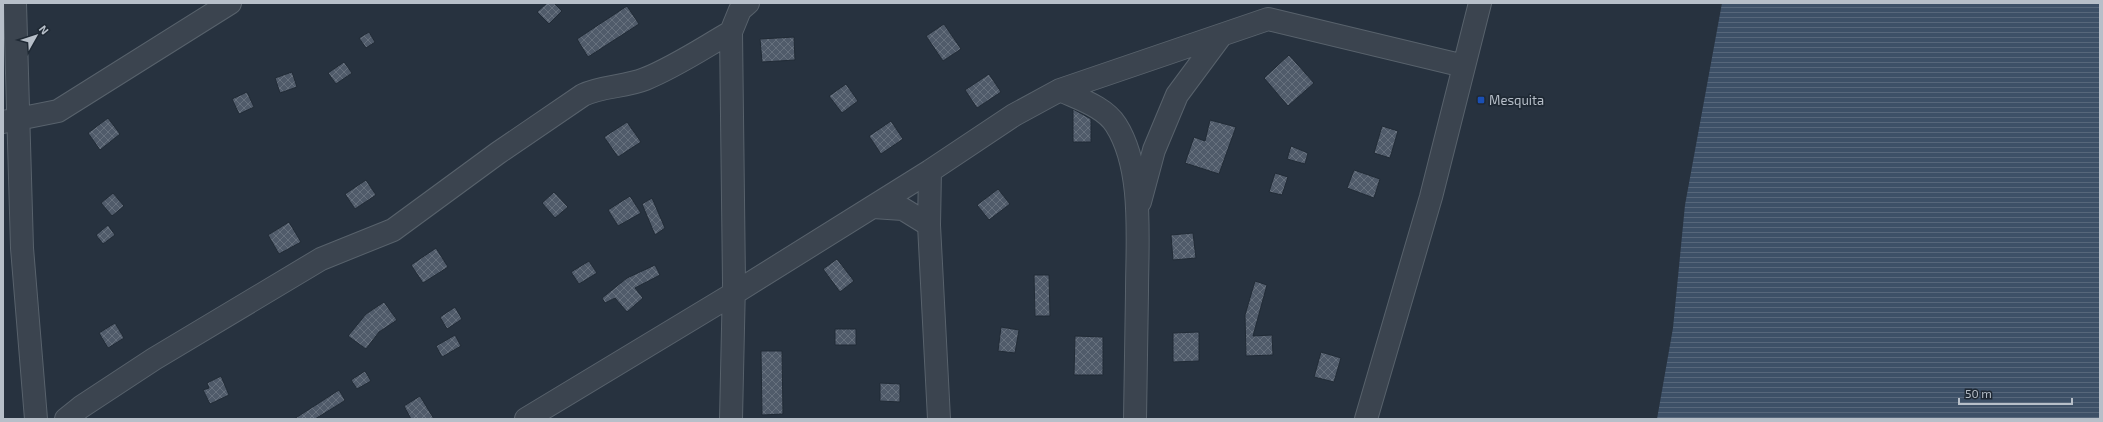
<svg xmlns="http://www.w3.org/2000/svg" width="2103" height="422" font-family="'Exo 2',sans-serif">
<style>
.water{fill:url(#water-rules)}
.building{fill:url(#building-cross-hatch);stroke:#212b36}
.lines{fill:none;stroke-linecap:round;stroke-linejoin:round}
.minor-casing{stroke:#58626c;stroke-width:24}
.minor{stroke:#3b444f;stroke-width:22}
.transit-dot{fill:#1a4fb4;stroke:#1f2934;stroke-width:1.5}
.labels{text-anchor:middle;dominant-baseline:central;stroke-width:3.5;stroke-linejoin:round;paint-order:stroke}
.poi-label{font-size:13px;fill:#b7bfc9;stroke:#1f2934;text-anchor:start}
</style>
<defs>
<pattern id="water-rules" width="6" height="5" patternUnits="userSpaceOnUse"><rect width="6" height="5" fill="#3d5067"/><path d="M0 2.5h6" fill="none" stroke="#57677b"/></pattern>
<pattern id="building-cross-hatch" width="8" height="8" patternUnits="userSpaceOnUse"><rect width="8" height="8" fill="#505b6a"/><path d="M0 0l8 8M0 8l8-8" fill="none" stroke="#67717e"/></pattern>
</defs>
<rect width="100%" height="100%" fill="#27323f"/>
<path class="water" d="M1722 3H2100V419H1657L1673 328 1685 205Z"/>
<path class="building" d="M547 3H554L562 11 549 24 537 12Z
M627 6 639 24 588 57 577 39Z
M944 24 961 49 943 61 926 36Z
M369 32 375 42 366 48 359 38Z
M794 37 795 60 762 62 760 39Z
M1289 55 1314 83 1288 106 1264 78Z
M344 62 352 73 336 84 328 73Z
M292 72 297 87 280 93 275 78Z
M989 74 1001 92 977 108 965 90Z
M846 84 858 101 842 113 829 96Z
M247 92 254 107 239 114 232 99Z
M1073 109 1091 119V142H1073Z
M108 118 120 134 100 150 88 133Z
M1210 120 1236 127 1219 174 1185 163 1194 137 1205 141Z
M891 121 903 139 881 154 869 136Z
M627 122 641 142 618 157 604 137Z
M1382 126 1398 131 1390 158 1374 153Z
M1291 146 1308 153 1305 164 1287 159Z
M1354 170 1380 179 1374 198 1347 188Z
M1275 173 1288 177 1282 195 1269 192Z
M366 180 376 195 355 209 345 194Z
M998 189 1010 204 989 220 977 205Z
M554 192 568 207 555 218 542 203Z
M113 193 124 206 112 216 101 203Z
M630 196 641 213 618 226 608 210Z
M652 198 665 228 655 235 642 204Z
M289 222 301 242 279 254 268 235Z
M108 225 115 235 103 244 96 235Z
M1193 233 1196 258 1173 260 1171 235Z
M436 248 448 267 423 283 411 265Z
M837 259 854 281 840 292 823 269Z
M589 261 597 273 579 284 571 272Z
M655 265 660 275 635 288 643 298 627 312 615 298 605 303 602 298 627 278Z
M1034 275H1049L1050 316H1035Z
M1255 281 1267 285 1253 336 1272 335 1273 355 1246 356 1245 315Z
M384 302 397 320 379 332 366 349 348 336 366 314Z
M455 307 462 319 447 329 440 317Z
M115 323 124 338 108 348 99 333Z
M1001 327 1019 330 1015 353 998 351Z
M835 329H856V345H835Z
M1199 332V361L1173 362V333Z
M455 335 461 346 442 357 436 346Z
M1075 336 1103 337V375H1074Z
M761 351H782L783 414 762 415Z
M1321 352 1341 358 1334 382 1314 377Z
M365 371 371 381 357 389 351 380Z
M221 376 229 395 210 404 203 390 209 388 207 383Z
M880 383 900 384V402L880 401Z
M339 390 345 400 341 403 315 419H294Z
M420 396 434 419H411L404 406Z"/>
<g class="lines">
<defs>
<path id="minor" d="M15 3 22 248 36 419
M1060 90C1079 99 1105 107 1116 125 1144 169 1137 241 1137 292 1136 334 1136 377 1135 419
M3 122 58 111 230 3
M930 171 929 225 939 419
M1140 202 1154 150 1177 95 1220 37
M873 207 903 209 929 225
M66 419 81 407 154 359 321 259 393 230 498 153 583 95C602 86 625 87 645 79 675 67 703 48 731 32
M526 419 733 294 930 171 1014 115 1060 90 1268 19 1464 66
M731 419 734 283 731 32 740 10 748 3
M1366 419 1431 197 1480 3"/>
</defs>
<use href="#minor" class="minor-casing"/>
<use href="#minor" class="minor"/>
</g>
<rect class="transit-dot" x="1477" y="96" width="8" height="8" rx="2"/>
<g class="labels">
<g class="poi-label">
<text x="1489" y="100">Mesquita</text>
</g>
</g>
<rect width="2103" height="422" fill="none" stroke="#b7bfc9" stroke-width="8"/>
<g transform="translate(36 36) rotate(51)" stroke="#1f2934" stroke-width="3" paint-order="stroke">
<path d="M0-3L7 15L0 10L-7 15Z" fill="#b7bfc9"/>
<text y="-6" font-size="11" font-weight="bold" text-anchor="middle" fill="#b7bfc9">N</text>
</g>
<path d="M1959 398v6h113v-6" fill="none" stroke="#b7bfc9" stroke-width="2"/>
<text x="1965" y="398" font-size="12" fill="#b7bfc9" stroke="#1f2934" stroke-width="3" paint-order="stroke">50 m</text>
</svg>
